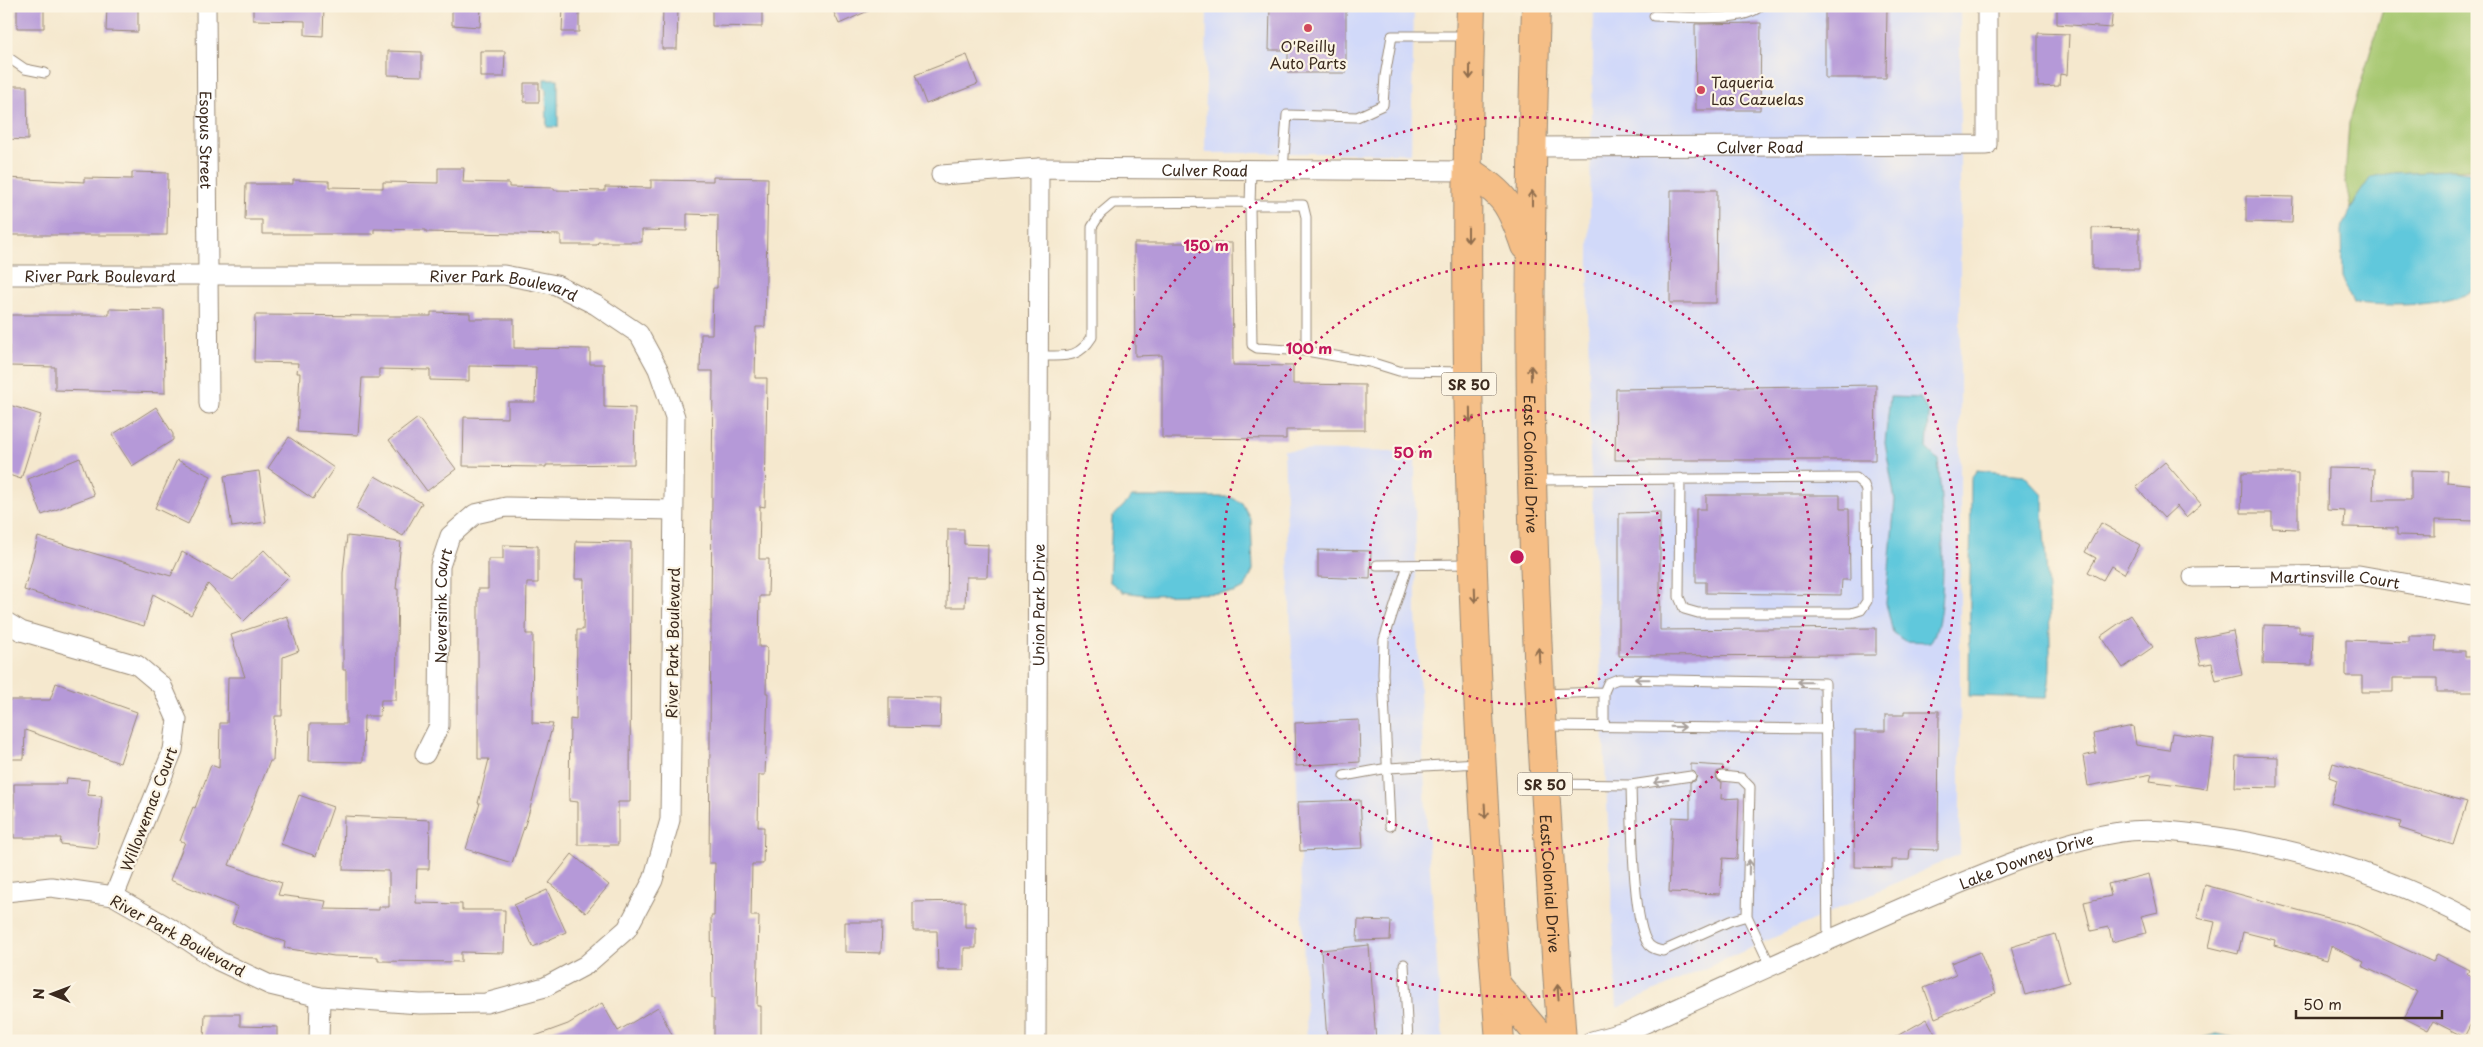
<svg xmlns="http://www.w3.org/2000/svg" width="2483" height="1047" font-family="'Playpen Sans',sans-serif">
<style>
.built{fill:#d1d9f9}
.green{fill:#a6c770;stroke:#707847}
.water{fill:#60c8dc;stroke:#4e797d}
.building{fill:#b599d8}
.lines{fill:none;stroke-linecap:round;stroke-linejoin:round}
.service-casing{stroke:#988976;stroke-width:11}
.minor-casing{stroke:#988976;stroke-width:21}
.trunk-casing{stroke:#988976;stroke-width:30}
.service{stroke:#fff;stroke-width:9}
.minor{stroke:#fff;stroke-width:19}
.trunk{stroke:#f5be86;stroke-width:28}
.oneway{stroke:#8f6d4d}
.oneway2{stroke:#a79f9a}
.ring{fill:none;stroke:#c2185b;stroke-width:2.5;stroke-dasharray:2.5 5}
.poi-dot{fill:#d1495b;stroke:#fcf5e5;stroke-width:2}
.labels{text-anchor:middle;dominant-baseline:central;stroke-width:4.5;stroke-linejoin:round;paint-order:stroke}
.shield{fill:#fcf5e5;stroke:#75675a;stroke-width:1}
.shield-label{font-size:14px;font-weight:bold;fill:#3b2a1e}
.poi-label{font-size:15px;fill:#3b2a1e;stroke:#fcf5e5}
.street-label{font-size:15px;fill:#3b2a1e;stroke:#fcf5e5}
.centre{fill:#c2185b;stroke:#fcf5e5;stroke-width:2.5}
.ring-label{font-size:15px;text-anchor:middle;font-weight:bold;fill:#c2185b;stroke:#fcf5e5;stroke-width:4.5;stroke-linejoin:round;paint-order:stroke}
</style>
<rect width="100%" height="100%" fill="#fcf5e5"/>
<filter id="ink" filterUnits="userSpaceOnUse"><feTurbulence type="fractalNoise" baseFrequency=".02" numOctaves="2"/><feDisplacementMap in="SourceGraphic" scale="10" xChannelSelector="R" yChannelSelector="G"/><feConvolveMatrix kernelMatrix="1 2 1 2 8 2 1 2 1" color-interpolation-filters="sRGB"/></filter>
<filter id="wash" filterUnits="userSpaceOnUse"><feTurbulence type="fractalNoise" baseFrequency=".0096" numOctaves="4" result="noise"/><feDisplacementMap in="SourceGraphic" scale="20" xChannelSelector="R" yChannelSelector="G"/><feGaussianBlur stdDeviation="1.12" result="paint"/><feColorMatrix in="noise" values="0 0 0 0 0 0 0 0 0 0 0 0 0 0 0 0 0 1.4 0 .05"/><feComposite in="paint" operator="in"/></filter>
<g filter="url(#wash)">
<rect width="100%" height="100%" fill="#f5e8ce"/>
<path class="built" d="M1207 6H1414L1411 153H1205Z
M1594 6H1960V854L1617 1008 1590 455 1588 308Z
M1284 450 1415 452 1416 614 1427 830 1443 1041H1307Z"/>
<path class="green" d="M2384 6H2477V169L2391 173 2357 197 2351 209 2345 179 2349 123Z"/>
<path class="water" d="M544 79H558V127H547L546 88 544 87Z
M2452 170 2477 173V289C2445 308 2389 306 2353 303L2342 277 2341 230 2357 197 2371 177 2391 173Z
M1890 397 1920 398 1929 414 1927 449 1938 460C1941 493 1951 620 1930 642L1906 641 1893 633 1886 603 1895 500 1885 443Z
M1977 470 2024 475 2043 495C2043 545 2050 594 2050 644 2050 662 2051 680 2046 698L1969 696 1971 478Z
M1132 497H1230L1242 503 1251 520 1253 570 1245 588 1233 593 1146 595 1123 592 1109 581 1112 518Z
M2217 1034 2246 1041H2191Z"/>
<g id="blocks">
<path class="building" d="M17 6H44V28H17Z
M107 6H138V32L106 31Z
M253 6H324L323 36 305 35V21L253 20Z
M452 6H481L480 27 452 25Z
M563 6H579V32H562Z
M663 6H678L677 49H662Z
M712 6H762V27L712 26Z
M831 6H879L839 24Z
M1270 6H1346V73H1288V50H1269Z
M1825 6H1887L1886 78H1825Z
M2057 6H2113L2111 28 2057 24Z
M1761 23 1760 110H1696L1695 24Z
M2038 33 2069 34 2067 75 2060 74 2059 86 2038 87Z
M388 51 422 52V76L388 75Z
M480 51H505L504 77H480Z
M967 55 978 84 926 104 915 75Z
M524 83H539V102H524Z
M6 86H27L28 140 6 139Z
M438 168H464L463 182 509 183V187L554 188V190L605 191V187L651 188V180L713 181V177L768 178 765 327H756L755 378H767L765 507 760 506 759 559H769L768 596H760L759 647H767L766 693H768L765 775H759L758 827H764L763 864H752L751 916H759L757 1006H761V1041H714V998H712L711 916H714L715 863H709L713 371H700L701 334H712L713 288H717L718 215 687 214V231L642 230V242H598L597 245H561V235L426 232V230L374 229V234H262V220H245L246 184H293V180L329 181V187L383 188V182L438 183Z
M132 172 168 173 167 235H6V178L84 182V178L132 179Z
M1671 190H1717L1716 303H1670Z
M2246 196 2293 197 2292 223 2246 222Z
M2092 228 2139 229V269H2092Z
M1134 243H1232L1233 365 1293 366V384L1365 385V430H1286V439L1162 438V355L1135 356Z
M109 309 164 310 165 393 55 390V367L9 366 10 315H109Z
M431 312 470 313V319H514V348L590 349V364H604V407L635 408 634 464 546 465V467L463 466 464 417 508 418V402H535L536 367 469 366V381L430 380V370L379 369V378H362L358 435 297 432 300 373H297L298 363 254 362 255 315 387 316H431Z
M1876 385 1875 460H1615L1616 389Z
M6 404 41 415 21 479 6 474Z
M156 407 173 434V440L132 466 112 435Z
M418 418 456 469 427 491 389 440Z
M289 437 334 468 313 499 268 468Z
M80 458 94 495 42 515 28 479Z
M177 460 211 476 188 524 155 508Z
M2165 462 2201 504 2186 517 2177 506 2164 518 2136 487Z
M2328 468 2374 469 2373 500H2411V470L2448 471 2447 482 2477 485V521L2435 520V536L2397 535V528L2344 527 2345 511 2327 510Z
M259 471 266 522 232 527 224 476Z
M2242 473H2298V529L2272 528V513H2241Z
M375 476 422 503 403 536 356 509Z
M1706 495H1840V509H1849L1850 580H1842L1841 595 1706 593V582H1696V509H1706Z
M1660 512V630L1876 628V655L1619 656V513Z
M2101 523 2140 545 2124 574 2111 566 2103 580 2088 572 2096 558 2085 552Z
M948 529H964V544L988 545 987 577H966L965 607H947Z
M347 536 401 542 396 589H398L396 700H381L380 716H364L363 762 309 761 310 724H346V670H343V573Z
M38 537 171 576 182 552 233 580 264 550 289 576 244 621 208 584 191 615 153 594 144 626 24 590Z
M576 541 631 542 630 802H618V845H578V802L569 801 570 719 576 720 577 630H583L584 579H575Z
M503 545 538 546V583H527L526 634H533L532 723 553 724 528 816 512 863 466 849 480 803H478L489 759H478V589H488V559H503Z
M1318 550 1371 551 1370 579 1318 577Z
M2131 615 2153 647 2123 668 2101 636Z
M287 616 299 651 283 657 282 716H275L273 761H270L229 865 282 883 278 895 326 901 324 909 379 910V907H389V871L343 870 344 816 430 820 429 869H417L416 903 462 904V910H505L504 953 461 952V962L378 961V957L334 956 284 948 285 942 232 924 238 907 170 880 185 842 180 841 193 807 195 808 211 765 219 768 220 723H227L228 677H245L231 635Z
M2264 625 2299 626V633H2313L2312 665 2263 664Z
M2233 631 2242 675 2216 681 2212 663 2201 665 2195 639Z
M2409 636H2436L2435 651H2465V657H2477V692H2437V678H2393V692H2362V676H2346V640L2409 642Z
M56 683 137 712 120 763 25 730 24 759H6V700H50Z
M889 697 941 698 940 728 889 727Z
M1904 711H1939L1938 850 1910 849 1909 860H1892V868L1854 867 1855 731H1885V715H1904Z
M1359 720 1360 762 1296 766 1295 723Z
M2133 726 2136 745 2169 750 2172 733 2214 739 2207 789 2150 781 2152 774 2088 786 2083 756 2096 753 2093 734Z
M2236 756 2278 757V788L2235 787Z
M2333 763 2467 802 2453 845 2399 828 2401 822 2331 803 2337 780 2329 777Z
M1691 764 1723 766V770L1717 772 1716 776 1718 781 1722 782 1721 799 1739 798 1737 859 1723 858 1720 894 1669 892 1672 817 1690 818V782L1695 781 1697 776 1691 770Z
M67 778 89 780 87 795 102 796 97 848 60 844 61 838H14V784H66Z
M299 795 333 807 316 856 281 844Z
M1360 800 1363 848 1300 851 1298 802Z
M572 854 609 885 586 913 549 883Z
M2149 874 2158 912 2141 916 2146 933 2112 942 2109 927 2091 931 2084 902 2111 896 2108 884Z
M2205 885 2353 925 2433 962 2437 954 2469 970 2467 974 2477 979V1012L2464 1037 2433 1021 2428 1030 2404 1018 2418 992 2362 966 2364 962 2331 946 2327 960 2274 945 2275 940 2243 932 2238 954 2209 947 2215 922 2197 918Z
M547 890 566 932 533 947 514 905Z
M965 901V927H976V948H964V970H938L937 931H913V902Z
M1358 920 1391 921 1390 940 1357 941Z
M845 922H882L881 953 845 952Z
M2055 934 2069 982 2025 995 2011 947Z
M1369 945 1376 1041H1327L1321 950Z
M1980 952 1996 993 1935 1018 1924 988 1956 975 1951 963Z
M602 1003 618 1031 658 1007 675 1041H527V1039L568 1024Z
M205 1014H240V1026L277 1027V1041H204Z
M1927 1019 1939 1041H1888Z"/>
</g>
</g>
<g filter="url(#ink)">
<use href="#blocks" fill-opacity="0" stroke="#988976" stroke-width="1"/>
<g class="lines">
<defs>
<path id="service" d="M1654 16C1679 16 1742 24 1760 6
M6 56 25 69 45 73
M1251 170 1250 205H1303L1306 217V351
M1283 170 1287 115 1357 117 1383 105 1385 76 1392 36H1467
M1038 356C1063 355 1077 361 1092 337V227L1100 214 1113 203 1243 202 1250 205 1252 345 1257 348 1306 351 1370 362 1399 371 1466 372
M1535 480 1856 478 1864 485 1866 491 1867 601 1861 610 1851 613H1698L1684 609 1679 597 1680 478
M1377 565 1471 564
M1604 692V726
M1542 694 1604 692 1608 683 1618 679 1825 683 1828 941
M1544 726 1826 729
M1344 776 1388 768 1479 763
M1722 776 1741 778 1750 787 1747 916
M1549 784 1631 785C1632 815 1632 925 1649 945 1653 949 1657 950 1663 951L1730 921 1747 916 1771 967
M1631 785 1691 776
M1390 826 1383 674 1384 640 1408 565
M1404 964 1408 1041"/>
<g id="minor">
<path id="s1" d="M206 6 209 404"/>
<path id="s2" d="M1532 147 1987 145V6"/>
<path id="s3" d="M941 175 1039 168 1468 171"/>
<path id="s4" d="M6 275H504L556 285 596 305 639 334 658 369 675 417 670 820 653 880 627 929 586 965 545 987 486 1003 420 1004 320 997 270 985 219 961 168 927 114 896 51 887 6 892"/>
<path id="s5" d="M2193 577 2359 575 2477 596"/>
<path d="M6 622 21 631 137 665 162 686 177 720 173 750 114 896"/>
<path id="s6" d="M425 754 439 726 440 566 450 536 475 514 506 507 673 510"/>
<path d="M319 1041 320 997"/>
<path id="s7" d="M1036 1041 1039 168"/>
<path id="s8" d="M1592 1041 1628 1031C1724 987 1821 943 1918 901 1980 875 2054 842 2120 832 2149 828 2181 832 2210 836 2303 849 2395 878 2477 923"/>
</g>
<g id="trunk">
<path d="M1471 6C1460 351 1473 697 1500 1041"/>
<path id="s9" d="M1536 6C1532 141 1529 277 1531 412 1533 622 1547 832 1562 1041"/>
<path d="M1468 171C1505 194 1511 205 1525 246"/>
<path d="M1496 984 1537 1033 1553 1041"/>
</g>
</defs>
<use href="#service" class="service-casing"/>
<use href="#minor" class="minor-casing"/>
<use href="#trunk" class="trunk-casing"/>
<use href="#service" class="service"/>
<use href="#minor" class="minor"/>
<use href="#trunk" class="trunk"/>
</g>
<defs><path id="oneway-shaft" d="M-6 0H5M1.5-3L5.5 0L1.5 3" fill="none" stroke-width="1.6" stroke-linecap="round" stroke-linejoin="round" transform="scale(1.25)"/></defs>
<g class="oneway">
<use href="#oneway-shaft" transform="translate(1470 72) rotate(91)"/>
<use href="#oneway-shaft" transform="translate(1532 198) rotate(-90)"/>
<use href="#oneway-shaft" transform="translate(1468 235) rotate(90)"/>
<use href="#oneway-shaft" transform="translate(1531 373) rotate(-90)"/>
<use href="#oneway-shaft" transform="translate(1470 415) rotate(89)"/>
<use href="#oneway-shaft" transform="translate(1475 595) rotate(88)"/>
<use href="#oneway-shaft" transform="translate(1539 655) rotate(-93)"/>
<use href="#oneway-shaft" transform="translate(1485 811) rotate(87)"/>
<use href="#oneway-shaft" transform="translate(1558 992) rotate(-94)"/>
</g>
<g class="oneway2">
<use href="#oneway-shaft" transform="translate(1642 679) rotate(-179)"/>
<use href="#oneway-shaft" transform="translate(1805 682) rotate(-179)"/>
<use href="#oneway-shaft" transform="translate(1678 727) rotate(1)"/>
<use href="#oneway-shaft" transform="translate(1661 782) rotate(173)"/>
<use href="#oneway-shaft" transform="translate(1749 867) rotate(-89)"/>
</g>
</g>
<g class="ring">
<circle cx="1517" cy="557" r="147"/>
<circle cx="1517" cy="557" r="294"/>
<circle cx="1517" cy="557" r="440"/>
</g>
<g class="poi-dot">
<circle cx="1308" cy="28" r="5"/>
<circle cx="1701" cy="90" r="5"/>
</g>
<g class="labels">
<g class="shield">
<rect x="1441.5" y="372.5" width="55" height="23" rx="4"/>
<rect x="1517.5" y="772.5" width="55" height="23" rx="4"/>
</g>
<g class="shield-label">
<text x="1469" y="384">SR 50</text>
<text x="1545" y="784">SR 50</text>
</g>
<g class="poi-label">
<text x="1308" y="45">O'Reilly<tspan x="1308" dy="17">Auto Parts</tspan></text>
<text x="1711" y="81" text-anchor="start">Taqueria<tspan x="1711" dy="17">Las Cazuelas</tspan></text>
</g>
<g class="street-label">
<text stroke="none"><textPath href="#s1" startOffset="134">Esopus Street</textPath></text>
<text stroke="none"><textPath href="#s2" startOffset="228">Culver Road</textPath></text>
<text stroke="none"><textPath href="#s3" startOffset="264">Culver Road</textPath></text>
<text stroke="none"><textPath href="#s4" startOffset="94">River Park Boulevard</textPath></text>
<text stroke="none"><textPath href="#s4" startOffset="499">River Park Boulevard</textPath></text>
<text stroke="none"><textPath href="#s9" startOffset="458">East Colonial Drive</textPath></text>
<text stroke="none"><textPath href="#s5" startOffset="142">Martinsville Court</textPath></text>
<text stroke="none"><textPath href="#s7" startOffset="436">Union Park Drive</textPath></text>
<text stroke="none"><textPath href="#s6" startOffset="152">Neversink Court</textPath></text>
<text transform="translate(672 643) rotate(-89)">River Park Boulevard</text>
<text transform="translate(148 809) rotate(-69)">Willowemac Court</text>
<text stroke="none"><textPath href="#s8" startOffset="471">Lake Downey Drive</textPath></text>
<text stroke="none"><textPath href="#s9" startOffset="878">East Colonial Drive</textPath></text>
<text transform="translate(178 935) rotate(29)">River Park Boulevard</text>
</g>
</g>
<circle cx="1517" cy="557" r="8" class="centre"/>
<g class="ring-label">
<text x="1206" y="251">150 m</text>
<text x="1309" y="354">100 m</text>
<text x="1413" y="458">50 m</text>
</g>
<rect width="2483" height="1047" fill="none" stroke="#fcf5e5" stroke-width="25"/>
<g transform="translate(52 994) rotate(271)" stroke="#fcf5e5" stroke-width="4" paint-order="stroke">
<path d="M0-4L9 19L0 12L-9 19Z" fill="#3b2a1e"/>
<text y="-8" font-size="14" font-weight="bold" text-anchor="middle" fill="#3b2a1e">N</text>
</g>
<path d="M2296 1010v8h146v-8" fill="none" stroke="#3b2a1e" stroke-width="2.5"/>
<text x="2303" y="1010" font-size="15" fill="#3b2a1e" stroke="#fcf5e5" stroke-width="4" paint-order="stroke">50 m</text>
</svg>
